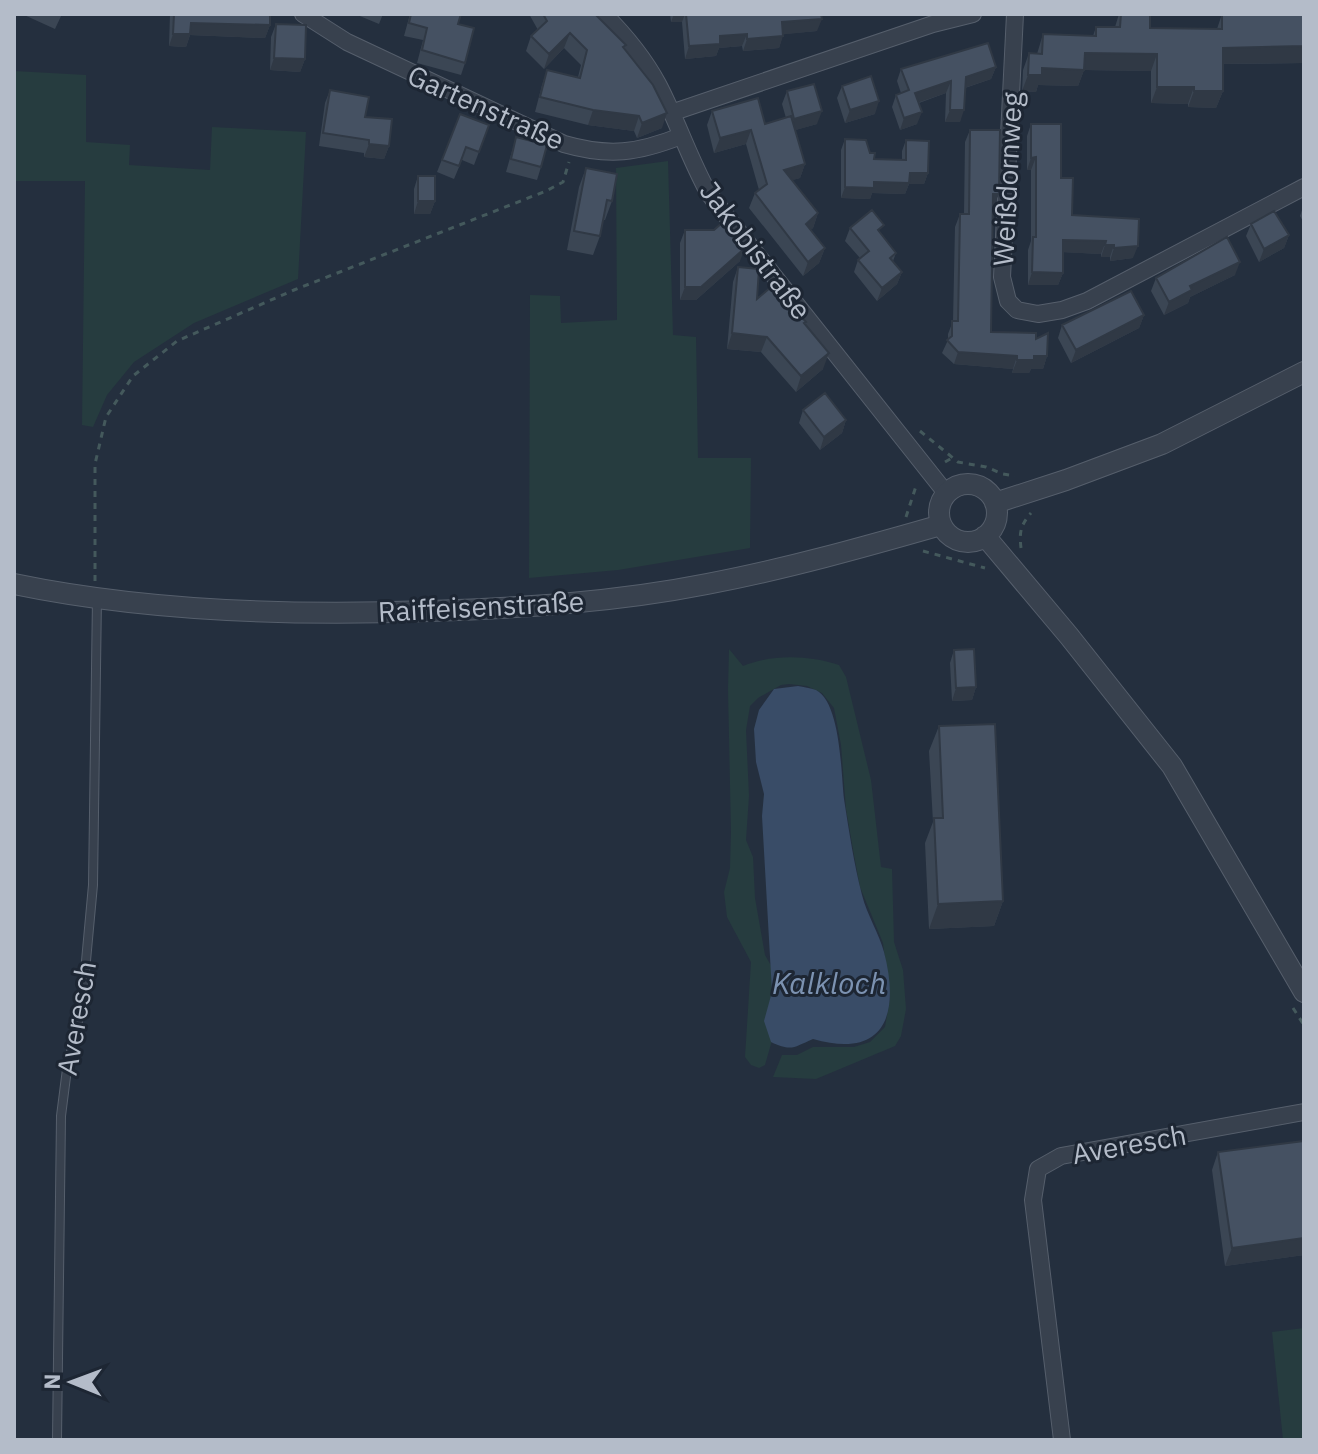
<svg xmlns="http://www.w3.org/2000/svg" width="1318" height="1454" font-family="'IBM Plex Sans',sans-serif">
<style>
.green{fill:#263c3f}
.water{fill:#394c67}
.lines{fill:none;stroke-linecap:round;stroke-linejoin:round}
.service-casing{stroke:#565f6c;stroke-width:10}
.minor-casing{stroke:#565f6c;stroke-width:18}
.tertiary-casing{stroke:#565f6c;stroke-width:22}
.path{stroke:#44595c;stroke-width:3;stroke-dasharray:6 6;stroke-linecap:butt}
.service{stroke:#38414e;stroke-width:8}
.minor{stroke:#38414e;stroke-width:16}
.tertiary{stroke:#38414e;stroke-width:20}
.wall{fill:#3b4654}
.shaded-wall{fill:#303945}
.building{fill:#455162;stroke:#303945;stroke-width:2}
.labels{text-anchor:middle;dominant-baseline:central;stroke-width:6;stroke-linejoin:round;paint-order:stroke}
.street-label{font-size:28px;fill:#b4bcc9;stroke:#1d2633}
.water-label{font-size:30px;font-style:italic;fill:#7c92b1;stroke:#1d2633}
</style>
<rect width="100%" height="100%" fill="#242f3e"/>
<path class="green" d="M14 71 86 75V142L130 145 129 165 210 170 212 127 306 132 298 279 194 323 134 362 107 395 93 427 82 425 85 181H14Z
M668 161 673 335 696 337 698 458H751L750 548 618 570 529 578 530 295 560 296 561 323 617 320 616 168Z
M729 649 743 666C772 654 809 655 839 665L846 677 871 780 881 867 892 869 894 942 903 970 906 1009 901 1036 895 1046 816 1079 773 1077 782 1055H797L813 1047H854L870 1042 885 1027 890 998 883 943 860 887 854 855 846 809 841 745 834 708 822 693 807 686 789 684 781 685 758 698 750 706 746 730 749 796 746 840 753 857 755 898 765 955 778 978 773 1037 765 1065 759 1068 751 1065 745 1057 751 962 727 917 724 892 730 868 731 832 728 689Z
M1304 1328V1440H1283L1272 1332Z"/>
<path class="water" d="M798 686C803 687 811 688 816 690 841 703 841 774 844 799 849 831 854 864 862 895 867 915 879 933 884 952 900 1013 886 1060 813 1039 794 1047 792 1052 771 1042L764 1021 772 992 762 816 764 794 756 762 754 729 759 710 774 689Z"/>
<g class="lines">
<defs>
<path id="service" d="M57 1440 61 1116 67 1069 82 1004 93 885 97 597"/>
<path id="minor" d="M303 14 347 42 564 144C609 157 638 153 681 136
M604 14C625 35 644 58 658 84 677 120 689 158 709 194L946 493
M1015 14 1002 277 1008 301 1017 310 1038 314 1062 310 1087 301 1304 187
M671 113 933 24 973 14
M1062 1440 1033 1200 1038 1169 1061 1156 1304 1112"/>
<path id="tertiary" d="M939 513a29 29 0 1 1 58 0a29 29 0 1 1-58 0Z
M995 503 1066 480 1162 444 1304 372
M985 536 1069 636 1172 766 1304 992
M14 584C149 612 293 616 430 611 522 608 616 602 707 584 786 569 864 547 941 525"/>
</defs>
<use href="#service" class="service-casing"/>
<use href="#minor" class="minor-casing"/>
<use href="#tertiary" class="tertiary-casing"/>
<path class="path" d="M920 431 958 462 986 467 1003 474 1015 476
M945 462 952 458
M906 517 917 483
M1021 548C1019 531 1021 525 1031 513
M923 551 985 568
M95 581V464L106 417 133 376 177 341 294 290 546 191 563 182 569 162
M1293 1008 1304 1025"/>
<use href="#service" class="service"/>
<use href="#minor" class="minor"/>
<use href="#tertiary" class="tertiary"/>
</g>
<path class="wall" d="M22 14H62L55 29Z
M170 14H270V25L265 38 190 35 186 47 169 46Z
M355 14H383L379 24Z
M410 14H461L458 24 465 63 461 75 417 63 423 40 404 36Z
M529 14H595L626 45 624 49 662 128 637 138 634 131 588 125 535 112 542 85 547 70 578 77 581 65 564 48 544 69 526 51 531 36 538 30Z
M670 14H718L817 31 783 34 779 48 743 51 742 46 719 48 716 56 685 59 682 22H671Z
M1119 14H1150V28L1217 29 1222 14 1304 63 1223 64V91L1216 108 1188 107V104L1151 103V71L1084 70 1078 86 1038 85 1036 92 1022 91 1023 70 1029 53 1037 54 1043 34 1093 36 1096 27H1115Z
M276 24 305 59 300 72 270 70 271 37Z
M996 67 991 79 965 88 960 122H945L946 93 919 103 917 124 900 130 892 107 896 95 901 93 897 81 901 69Z
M842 86 875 114 845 123 837 98Z
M330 90 365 117 389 146 384 159 364 157V153L319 146 325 103Z
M787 91 817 124 795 130 805 164 800 178 792 180 818 213 813 228 810 230 825 248 819 263 803 276 749 208 755 193 759 190 746 144 714 153 707 125 712 111 765 124 786 118 782 104Z
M460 114 489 125 474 165 462 160 454 179 437 172Z
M1031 124 1061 178 1072 215 1133 258 1110 261V257H1101V254L1063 252V273L1058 285H1028V250L1031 241V170H1027V136Z
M970 130 994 206H993L991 332 1036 339 1047 356 1043 369H1031L1029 373H1012L1013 369 954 364 942 353 948 340V334L953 321 955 227 960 214H964L965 142Z
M516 137 541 167 537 180 506 172Z
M845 139 870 153 874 159 902 160V151L906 140 928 173 924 184H909L905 194 872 193 870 199 841 198V150Z
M586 168 612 201 605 220H603L600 236 593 255 567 250 579 187Z
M418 176 435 201 430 214H414V189Z
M1304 204V223L1300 216Z
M1251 224 1289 235 1284 248 1259 262 1246 236Z
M850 228 881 234 896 253 893 261 902 272 897 284 877 301 854 272 858 260 860 258 845 241Z
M685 230 740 261 696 300H680V243Z
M738 267 757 299 792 300 791 304 806 322 805 324 823 369 796 392 761 352 727 349 733 282Z
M1235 275 1190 297 1188 303 1164 315 1151 291 1156 278Z
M1144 315 1139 328 1071 363 1058 338 1062 325Z
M803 410 846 420 842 433 820 450 799 423Z
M954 650 976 687 972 700 952 701 950 663Z
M939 726 1003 901 994 926 929 929 925 843 933 822 929 751Z
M1304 1144V1255L1225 1266 1212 1170 1218 1152Z"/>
<path class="shaded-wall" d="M674 14H685L682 22H671Z
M822 19 817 31 777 35 782 22Z
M191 23 270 25 265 38 190 35 186 47 169 46 173 34Z
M570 33 564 48 544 69 549 54Z
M747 34 742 46 719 48 716 56 685 59 689 46 720 36Z
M783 36 779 48 743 51 747 39Z
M1304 46V63L1217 64 1223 48Z
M1085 53 1157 54 1151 71 1084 70 1078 86 1038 85 1036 92 1022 91 1028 75 1042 68Z
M274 58 305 59 300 72 270 70Z
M996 67 991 79 961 89 966 77Z
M951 81 946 93 911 105 915 93Z
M1157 87H1194L1188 104 1151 103Z
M1194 91H1223L1216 108 1188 107Z
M879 101 875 114 845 123 850 110Z
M593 110 639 116 634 131 588 125Z
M950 110H964L960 122H945Z
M822 111 817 124 789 132 794 119Z
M922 112 917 124 900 130 904 118Z
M667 113 662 128 637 138 642 123Z
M751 130 746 144 714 153 720 138Z
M369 144 389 146 384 159 364 157Z
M1036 157 1031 170H1027L1031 158Z
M805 164 800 178 779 184 784 170Z
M910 173H928L924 184H909L905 194 872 193 870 199 841 198 845 187Z
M993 194H999L994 206H989Z
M418 201H435L430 214H414Z
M818 213 813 228 800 239 806 224Z
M1289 235 1284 248 1259 262 1264 249Z
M1063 240 1106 241 1101 254 1059 252Z
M1105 245H1114L1110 257H1101Z
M1138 246 1133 258 1110 261 1114 248Z
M745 248 740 261 696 300H680L685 287Z
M825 248 819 263 803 276 808 262Z
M1240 262 1235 275 1190 297 1188 303 1164 315 1169 302 1190 286Z
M902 272 897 284 877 301 882 288Z
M1032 272 1063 273 1058 285H1028Z
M1144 315 1139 328 1071 363 1076 350Z
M732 333 767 337 761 352 727 349Z
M958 352 1017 356 1013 369 954 364Z
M829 353 823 369 796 392 801 376Z
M1034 356H1047L1043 369H1031L1029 373H1012L1017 360Z
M846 420 842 433 820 450 824 437Z
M976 687 972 700 952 701 956 688Z
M1003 901 994 926 929 929 938 904Z
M1304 1238V1255L1225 1266 1232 1248Z"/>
<path class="building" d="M174 14H270V25L191 23 190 34H173Z
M411 14H461L458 24 474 28 465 63 422 50 427 28 409 23Z
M543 14H595L626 45 623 47 653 85 667 113 642 123 639 116 593 110 540 97 547 70 580 78 587 50 570 33 549 54 531 36 547 21Z
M686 14H821L822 19 782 22 783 36 747 39V34L720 36V44L689 46Z
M1121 14H1150V28L1222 29V14H1304V46L1223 48V91H1194V87H1157V54L1085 53 1084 70 1042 68V75H1028L1029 53 1042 54 1043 34 1096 36V27H1120Z
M276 24 306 25 305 59 274 58Z
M988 43 996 67 966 77 964 110H950L951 81 915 93 922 112 904 118 896 95 909 90 901 69Z
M871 76 879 101 850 110 842 86Z
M814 84 822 111 794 119 787 91Z
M330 90 369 97 365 117 392 119 389 146 369 144V140L323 133Z
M758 98 765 124 791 116 805 164 784 170 818 213 806 224 825 248 808 262 755 193 767 184 751 130 720 138 712 111Z
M460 114 489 125 479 152 466 147 459 166 442 160Z
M1031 124H1061V178H1073L1072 215 1139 219 1138 246 1114 248V245H1105L1106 241 1063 240V273L1032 272 1033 237H1036V157L1031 158Z
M970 130H1000L999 194H993L991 332 1036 333V339L1048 333 1047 356H1034V360H1017V356L958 352 947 340 952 336V321H958L960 214H969Z
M516 137 547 145 541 167 511 159Z
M845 139 866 140 870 153H875L874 159 906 160V140L929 141 928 173H910L909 183 874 182V188L845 187Z
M586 168 617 174 612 201 607 200 600 236 574 231Z
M418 176H435V201H418Z
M872 210 884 225 878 230 896 253 890 258 902 272 882 288 858 260 869 251 850 228Z
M1274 211 1289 235 1264 249 1251 224Z
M722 223 745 248 701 287H685V230H714Z
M1227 237 1240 262 1190 286 1192 290 1169 302 1156 278Z
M738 267 759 269 757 299 777 282 792 300 789 302 806 322 804 323 829 353 801 376 767 337 732 333Z
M1131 291 1144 315 1076 350 1062 325Z
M825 393 846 420 824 437 803 410Z
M974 649 976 687 956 688 954 650Z
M995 724 1003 901 938 904 934 818H943L939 726Z
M1304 1141V1238L1232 1248 1218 1152Z"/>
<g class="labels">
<g class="street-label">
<text transform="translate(486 107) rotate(24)">Gartenstraße</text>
<text transform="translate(1007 179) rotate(-87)">Weißdornweg</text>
<text transform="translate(756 250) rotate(53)">Jakobistraße</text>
<text transform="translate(481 606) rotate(-3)">Raiffeisenstraße</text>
<text transform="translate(76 1018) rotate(-80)">Averesch</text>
<text transform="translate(1129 1144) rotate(-10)">Averesch</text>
</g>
<g class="water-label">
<text x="829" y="982">Kalkloch</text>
</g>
</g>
<rect width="1318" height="1454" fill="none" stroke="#b4bcc9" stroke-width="32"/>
<g transform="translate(72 1382) rotate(271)" stroke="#1d2633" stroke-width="6" paint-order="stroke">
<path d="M0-6L14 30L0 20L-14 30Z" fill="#b4bcc9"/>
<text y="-12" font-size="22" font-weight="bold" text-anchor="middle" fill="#b4bcc9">N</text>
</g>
</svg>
